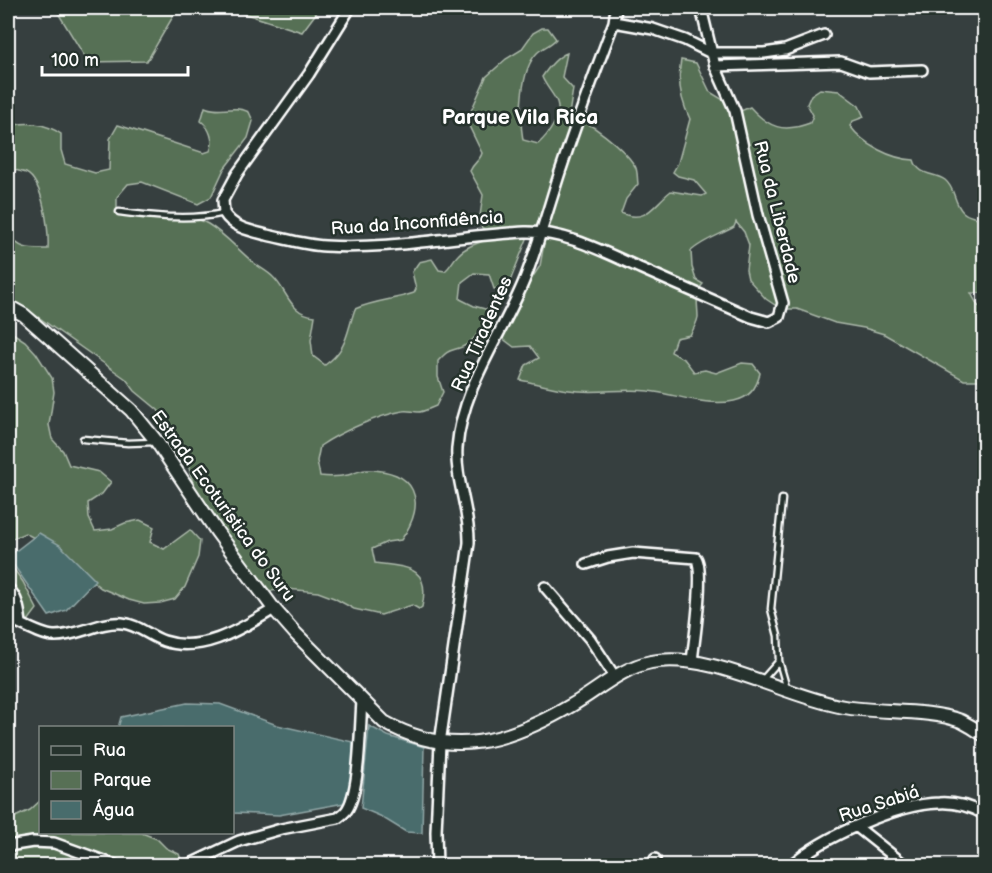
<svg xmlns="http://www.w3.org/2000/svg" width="992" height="873" font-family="'Balsamiq Sans',sans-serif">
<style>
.green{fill:#577055;stroke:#abb8aa;stroke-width:1.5}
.water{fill:#486c6c;stroke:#91a7a7;stroke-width:1.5}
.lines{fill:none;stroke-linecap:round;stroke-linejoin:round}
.service-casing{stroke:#fff;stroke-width:9}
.minor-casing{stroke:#fff;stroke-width:14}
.secondary-casing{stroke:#fff;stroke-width:16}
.service{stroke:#26332d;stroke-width:4.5}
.minor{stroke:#26332d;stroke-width:9}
.secondary{stroke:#26332d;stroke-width:12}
.labels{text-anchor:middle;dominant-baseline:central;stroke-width:5;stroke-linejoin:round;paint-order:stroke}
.street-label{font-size:18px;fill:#fff;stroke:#26332d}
.quarter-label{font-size:21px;font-weight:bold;fill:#fff;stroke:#26332d}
</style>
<rect width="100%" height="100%" fill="#363f3f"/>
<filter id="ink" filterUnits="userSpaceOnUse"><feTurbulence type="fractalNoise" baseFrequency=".0167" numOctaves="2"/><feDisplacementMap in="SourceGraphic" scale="12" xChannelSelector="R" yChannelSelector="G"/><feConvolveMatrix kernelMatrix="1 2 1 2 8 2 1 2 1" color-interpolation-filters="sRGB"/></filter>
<g filter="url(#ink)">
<path class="green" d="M55 8H178L147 61 88 62Z
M227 8H320L302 32Z
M542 28H548L556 39C551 45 543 47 537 53 520 70 519 118 523 140L538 144C548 135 562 117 557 102 554 95 545 85 542 77 548 68 556 57 567 53L562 77 573 89 569 114C590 122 623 147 635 166 638 171 637 178 638 184L626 199 621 213C647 224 653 205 671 191L702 196 706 194 694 180 678 176 673 172 678 163 690 119C680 99 677 81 681 60L696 63 710 92 741 111 750 107C769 128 783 133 810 123L813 115 807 104 811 95 820 89 839 91 859 106 864 117 853 121 850 126C864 145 891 159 914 160 919 177 934 172 945 180 956 189 953 202 963 212 969 218 978 216 984 222V293H971L978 306 984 308V380H964L884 334 864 328 835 323 797 309H781L766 299 748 279 746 270 749 245 744 232 736 222 734 227C718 236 705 239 691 251L692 267 696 280 703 284C694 293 698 305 698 317 697 323 693 330 690 335L676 338 671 352 685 360 694 372 705 370 716 373 742 363 753 364 760 373C757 388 749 398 734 401 706 407 676 394 648 391 625 388 602 393 579 391 559 390 540 384 520 380L526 365 539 358 530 346 514 347 502 338 522 293 540 266 546 232 531 229 508 286 494 289 489 274 474 273 462 282 460 299 474 306 489 310C484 324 477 341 462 347 448 352 449 349 438 361V377L443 392 436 406C430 408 424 412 418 412 413 412 408 410 403 411 379 415 340 432 320 446L317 461 320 476C329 477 338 477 348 475 353 474 360 470 366 470 415 469 429 501 401 540L387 542 372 549 375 563C407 567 431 566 422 607L419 609 412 605 381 615 354 609 334 598 318 592 287 589 271 591 257 584 197 492 191 477 185 448 158 410 135 391 126 379 28 310 8 305V235C22 250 27 249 48 249 49 232 44 182 26 173 21 171 13 170 8 169V129C22 119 47 124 61 134V150L65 164 95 173 109 170 110 139 118 125 204 153 210 151C215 141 209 127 201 121L205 107C219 114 232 104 249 112L253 121 248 138 224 169 211 197 198 204 142 182 128 184 117 197V213C126 215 135 218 145 218 167 219 188 212 208 224 226 235 238 250 254 263 260 268 267 271 273 277 288 291 289 314 315 316L311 340 313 356 325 365C348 348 346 334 355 309 376 300 394 300 414 293L416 289 412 272 419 262 432 259 439 270 445 271C451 266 452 261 458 255 467 245 482 242 494 237V233L482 228 479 223 483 195 470 171C473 163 480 161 482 153L469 126 468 118 486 77 506 59 521 50 533 33Z
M8 330 25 341 36 353 52 378 54 392 49 425 52 439 63 451 69 465 99 472 111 482 102 494 88 503 89 518 95 531 112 529 125 523 140 520 154 527 150 542 164 549 190 530 200 541 198 557 185 587 175 599 160 603 144 604 129 600 101 588 38 540 25 533 9 540 8 544Z
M8 561 23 582 37 609 28 621H12L8 630Z
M40 801V832L142 833 157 839 166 848 179 854 181 859 175 866 8 865V814L13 818 30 810Z"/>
<path class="water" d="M39 533 60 545 95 580 66 610 49 616 8 557Z
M187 703 220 704 277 725 353 742 354 772 344 803 279 815 233 813 232 728H118L121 717Z
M369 726 388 736 424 747 422 833 406 832 380 816 361 808Z"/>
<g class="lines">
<defs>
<path id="service" d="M119 212C153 216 189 221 224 213
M83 439 128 443 155 442
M782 499 771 609 778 636 779 661 787 689
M763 679 779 661"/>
<path id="minor" d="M350 8 309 74 237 174 223 200 224 213C233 228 251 231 267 235 286 239 305 245 325 246 392 250 459 235 525 232 566 231 606 253 642 269 678 285 715 301 751 317L769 322 779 317 783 303 758 215 735 111 715 66 701 8
M614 22 653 29 685 40 711 53H764L785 50 824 35
M715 66 841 62 869 72 922 70
M586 564 608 557 633 553 696 558C705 570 694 642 692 661
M545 587 590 639 615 677
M8 588C18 598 19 609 21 623
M8 618C20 623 42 636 54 636 76 637 99 621 122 623 137 624 149 636 164 641 203 654 242 628 274 609
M857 827 906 866
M8 846 33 842 54 843 118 866
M186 866 239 841 281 829 338 818C342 815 346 812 348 808 360 787 360 727 362 701
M437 866 436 832 440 743 469 543C470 511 455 480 457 448 462 385 504 333 526 276 539 242 549 206 560 172 577 121 595 72 614 22L616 8
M653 866 655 859
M790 866C822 837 897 804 939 803 955 802 971 807 984 814"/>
<path id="secondary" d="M8 306 24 315 131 410 157 442 217 532 274 609 296 634 384 722C451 760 509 742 572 705 598 690 621 668 651 662 711 651 783 696 844 707 878 713 930 709 961 721 969 725 977 730 984 735"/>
</defs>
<use href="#service" class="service-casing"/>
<use href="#minor" class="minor-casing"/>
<use href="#secondary" class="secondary-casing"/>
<use href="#service" class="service"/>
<use href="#minor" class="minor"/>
<use href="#secondary" class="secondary"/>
</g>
</g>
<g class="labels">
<g class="street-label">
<text transform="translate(777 212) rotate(76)">Rua da Liberdade</text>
<text transform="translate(417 223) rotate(-4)">Rua da Inconfidência</text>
<text transform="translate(482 334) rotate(-66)">Rua Tiradentes</text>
<text transform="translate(223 506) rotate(54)">Estrada Ecoturística do Suru</text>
<text transform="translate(879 804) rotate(-18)">Rua Sabiá</text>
</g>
<g class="quarter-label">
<text x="520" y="117">Parque Vila Rica</text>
</g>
</g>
<rect width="992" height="873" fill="none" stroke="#26332d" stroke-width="30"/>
<rect x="15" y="15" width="962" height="843" fill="none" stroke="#fff" stroke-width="2" filter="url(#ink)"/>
<rect x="39" y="726" width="195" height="108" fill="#26332d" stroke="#7d8581" stroke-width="1.5"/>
<rect x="51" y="746" width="30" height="9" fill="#26332d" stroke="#7d8581" stroke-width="1.5"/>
<text x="93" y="756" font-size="18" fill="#ffffff">Rua</text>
<rect x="51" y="771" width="30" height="18" fill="#577055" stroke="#7d8581" stroke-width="1.5"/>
<text x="93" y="786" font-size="18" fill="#ffffff">Parque</text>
<rect x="51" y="801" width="30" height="18" fill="#486c6c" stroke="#7d8581" stroke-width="1.5"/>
<text x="93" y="816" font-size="18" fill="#ffffff">Água</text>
<path d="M42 66v9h146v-9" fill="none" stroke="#ffffff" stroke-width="3"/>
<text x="51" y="66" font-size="18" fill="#ffffff" stroke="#26332d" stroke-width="4.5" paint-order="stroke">100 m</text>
</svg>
